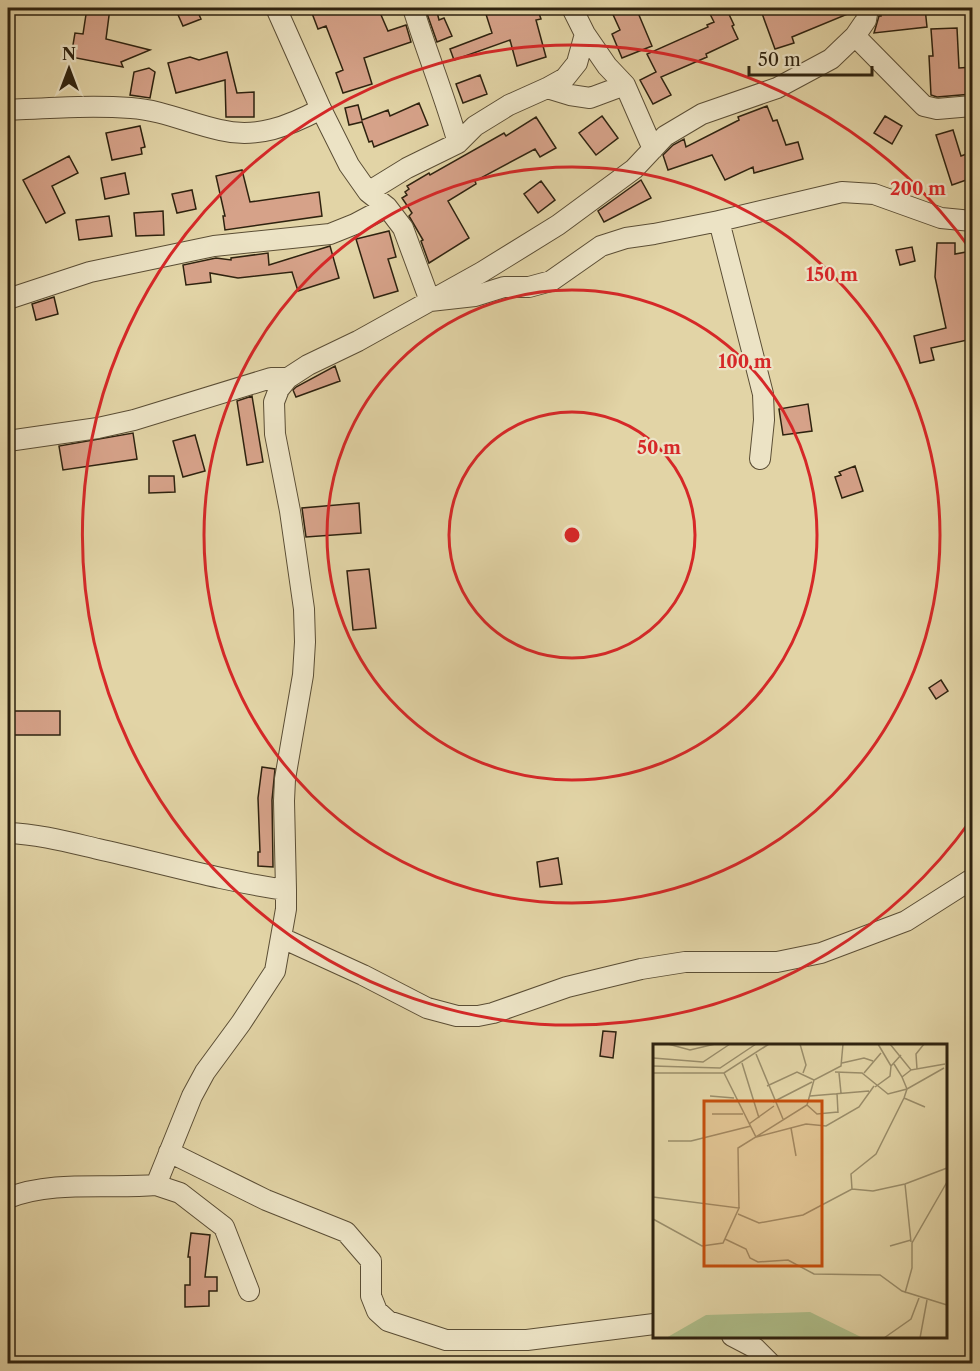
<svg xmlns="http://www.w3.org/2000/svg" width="980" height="1371" font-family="'Libre Caslon Text',serif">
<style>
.building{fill:#d6a289;stroke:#2e220f;stroke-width:1.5}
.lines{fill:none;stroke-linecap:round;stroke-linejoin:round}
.minor-casing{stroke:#5b4e35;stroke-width:22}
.minor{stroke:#ece3c5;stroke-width:20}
.ring{fill:none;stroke:#d62828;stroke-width:3}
.inset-road{fill:none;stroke:#9a8d6a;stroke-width:1.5}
.view{fill:#c34e0d;fill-opacity:0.15;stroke:#c34e0d;stroke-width:3}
.inset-edge{fill:none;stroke:#2e220f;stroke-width:3}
.centre{fill:#d62828;stroke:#ece3c5;stroke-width:3}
.ring-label{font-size:18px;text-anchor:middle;font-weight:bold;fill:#d62828;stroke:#ece3c5;stroke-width:4.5;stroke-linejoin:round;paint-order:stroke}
</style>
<rect width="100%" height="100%" fill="#e2d4a6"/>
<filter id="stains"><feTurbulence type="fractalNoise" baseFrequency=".00333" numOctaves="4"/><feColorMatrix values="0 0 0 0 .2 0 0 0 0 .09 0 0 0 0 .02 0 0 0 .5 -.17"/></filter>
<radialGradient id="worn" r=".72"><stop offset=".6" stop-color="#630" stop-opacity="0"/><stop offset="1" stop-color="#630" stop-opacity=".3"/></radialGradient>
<path class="building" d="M87 8H110L106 39 150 50 121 62 123 67 71 57 75 33 83 34Z
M175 8H196L201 19 183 26Z
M310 8H378L388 31 406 25 411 42 364 58 372 84 343 93 336 73 343 70 326 26 318 29Z
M425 8H436L439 20 444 18 452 36 437 42Z
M484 8H537L541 19 536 20 546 57 517 66 510 40 454 60 450 49 492 33Z
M610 8H636L652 46 622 58 612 34 620 30Z
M707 8H726L734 25 732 26 738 39 706 54 707 57 661 77 671 95 653 104 640 80 656 72 647 54 708 27 707 25 714 22Z
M760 8H856L855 11 792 37 794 43 775 49Z
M881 8H925L927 27 874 33 879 16H881Z
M957 28 959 68 972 67V94L937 97 931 95 929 56H933L931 29Z
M227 52 237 93 254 92V117H226L225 80 176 93 168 63 190 57 199 60Z
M149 68 155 72 150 98 130 95 134 72Z
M480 75 487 94 463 103 456 84Z
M419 103 428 125 374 147 372 141 369 142 362 122 349 125 345 108 358 105 362 120 388 110 390 116Z
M767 106 773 121 777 120 786 145 798 142 803 159 754 173 753 167 725 180 712 155 668 170 663 155 673 145 684 139 686 147 739 120 738 117Z
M602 116 618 138 596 155 579 133Z
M885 116 902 126 892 144 874 133Z
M536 117 556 148 540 157 535 149 475 181 476 184 448 201 469 238 429 263 421 241 423 240 409 216 412 213 402 198 407 195 405 192 409 189 407 186 429 173 430 175 504 133 506 136Z
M140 126 145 147 141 148 142 154 112 160 106 133Z
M953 130 961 156 972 152V178L952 185 936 135Z
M69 156 78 173 52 186 65 213 46 223 23 180Z
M242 170 250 202 319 192 322 216 225 230 223 216H225L216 176Z
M125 173 129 194 105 199 101 178Z
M641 180 651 198 604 222 598 211Z
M541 181 555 200 538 213 524 194Z
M192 190 196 209 177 213 172 194Z
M163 211 164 235 136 236 134 213Z
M109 216 112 236 79 240 76 220Z
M389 231 396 257 388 259 398 291 374 298 356 239Z
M937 243H955V254L972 251V339L931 348 934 360 920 363 914 336 946 328 935 277Z
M330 246 339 278 298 291 292 272 238 278 210 273 211 282 186 285 183 265 216 258 231 260V258L268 253 269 265Z
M912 247 915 261 900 265 896 250Z
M54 297 58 314 36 320 32 304Z
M335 366 340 381 296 397 293 390 296 387Z
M252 396 263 462 247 465 237 401Z
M808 404 812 431 783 435 779 409Z
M133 433 137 459 63 470 59 446Z
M195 435 205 471 183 477 173 441Z
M855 466 863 491 842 498 835 477 841 475 839 472Z
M149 476H174L175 492 149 493Z
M359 503 361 533 306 537 302 508Z
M369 569 376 628 353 630 347 571Z
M941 680 948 691 936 699 929 688Z
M8 711H60V735H8Z
M262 767 275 769 272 800 273 867 258 866V852H260L258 798Z
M558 858 562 884 540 887 537 862Z
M603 1031 616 1032 613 1058 600 1056Z
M191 1233 210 1235 205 1277H217V1291H209V1306L185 1307V1285H190V1257H188Z"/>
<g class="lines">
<defs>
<path id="minor" d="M276 8 321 109 349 165 368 192 387 207 403 228 430 301 475 296 504 287H529L551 281 601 246 626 238 654 234 719 221 842 192 874 194 941 218 972 221
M413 8C427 53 445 97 458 143
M572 8 585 34 607 66 625 85 653 149
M855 36 924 106 937 109 972 106
M547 88 570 95 590 98 625 85
M8 110C49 108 90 105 131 108 162 110 191 124 220 130 257 139 289 126 321 109
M368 192 407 168 458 143 475 126 509 105 547 88 565 78 577 63 585 34
M719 221 763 394 764 420 760 459
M8 299 90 272 214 246 330 234 355 224 387 207
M8 441 98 428 134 420 271 378H288
M8 833C38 834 68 842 98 849 161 863 222 881 286 890V909L275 971 241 1023 205 1072 192 1096 156 1185C108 1189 52 1180 8 1198
M286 890 284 801 285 779 303 675 305 642 304 609 290 511 275 434 274 402 279 389 288 378 308 365 358 341 482 272 558 225 634 169 665 136 702 114 777 88 831 59 855 36 866 20 868 8
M282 938 363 975 427 1008 457 1016H478L493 1013 567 987 641 969 685 962H777L821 953 906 921 972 879
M169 1152 266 1200 346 1232 371 1261V1296L377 1311 388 1321 446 1340H527L654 1324
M156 1185 180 1193 224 1227 249 1291
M732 1336 755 1348 771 1364"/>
</defs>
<use href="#minor" class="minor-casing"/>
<use href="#minor" class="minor"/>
</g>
<g class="ring">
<circle cx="572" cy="535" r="123"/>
<circle cx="572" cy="535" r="245"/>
<circle cx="572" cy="535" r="368"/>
<path d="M971 820A490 490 0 1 1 971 250"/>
</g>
<g transform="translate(653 1044)">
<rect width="294" height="294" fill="#e2d4a6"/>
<path d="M157 268 210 294H13L53 271Z" fill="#aebe8a"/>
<path class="inset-road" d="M15 0 37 6 62 0M147 0 153 21 150 29M225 0 238 22M237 0 258 26 292 20M103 10 130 75M0 14 50 18 77 0M89 19 106 74M189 19 211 14 220 17M241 20 249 33 258 26M0 22 67 24 103 0M264 25 263 10 271 0M182 28 209 29 235 50 254 45 291 24M0 29H71L116 0M71 29 103 93 153 80 173 82 206 63 221 42M186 29 188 49M211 29 228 9M114 42 144 28 161 36M222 43 237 32 238 22 248 11M184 49 185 69M57 52 81 54M157 52 216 47M251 54 272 63M120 58 159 38M154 61 164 70 185 68M59 70H90M96 80 121 62M138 84 143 112M15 97H38L98 82M252 140 258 198M199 145 198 130 223 110 251 54 254 45 249 33M0 153 86 164 70 199 49 202 0 175M86 164 85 104 154 61 161 36 188 22 190 0M85 170 106 179 150 171 199 145 220 147 252 140 294 124M72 195 93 205 97 214 105 218 135 216 161 230 227 231 249 247 294 261M237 202 258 196M252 249 259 224V199L294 138M231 294 258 275 266 254M267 294 274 256"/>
<path class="view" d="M51 57H169V222H51Z"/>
<rect width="294" height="294" class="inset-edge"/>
</g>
<circle cx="572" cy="535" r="9" class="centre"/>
<g class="ring-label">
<text x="918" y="195">200 m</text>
<text x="832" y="281">150 m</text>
<text x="745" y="368">100 m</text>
<text x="659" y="454">50 m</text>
</g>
<rect width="980" height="1371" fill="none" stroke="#e2d4a6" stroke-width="30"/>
<rect x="9" y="9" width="962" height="1353" fill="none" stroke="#2e220f" stroke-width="3"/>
<rect x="15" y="15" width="950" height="1341" fill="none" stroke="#2e220f" stroke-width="1.5"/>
<g transform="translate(69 69)" stroke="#ece3c5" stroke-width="4.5" paint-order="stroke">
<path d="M0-4.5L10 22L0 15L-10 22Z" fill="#2e220f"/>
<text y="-9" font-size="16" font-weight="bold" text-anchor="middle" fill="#2e220f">N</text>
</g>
<path d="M749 66v9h123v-9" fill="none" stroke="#2e220f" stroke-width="3"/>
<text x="758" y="66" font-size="18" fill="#2e220f" stroke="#ece3c5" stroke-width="4.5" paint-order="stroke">50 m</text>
<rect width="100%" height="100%" filter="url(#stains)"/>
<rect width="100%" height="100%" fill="url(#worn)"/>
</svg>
